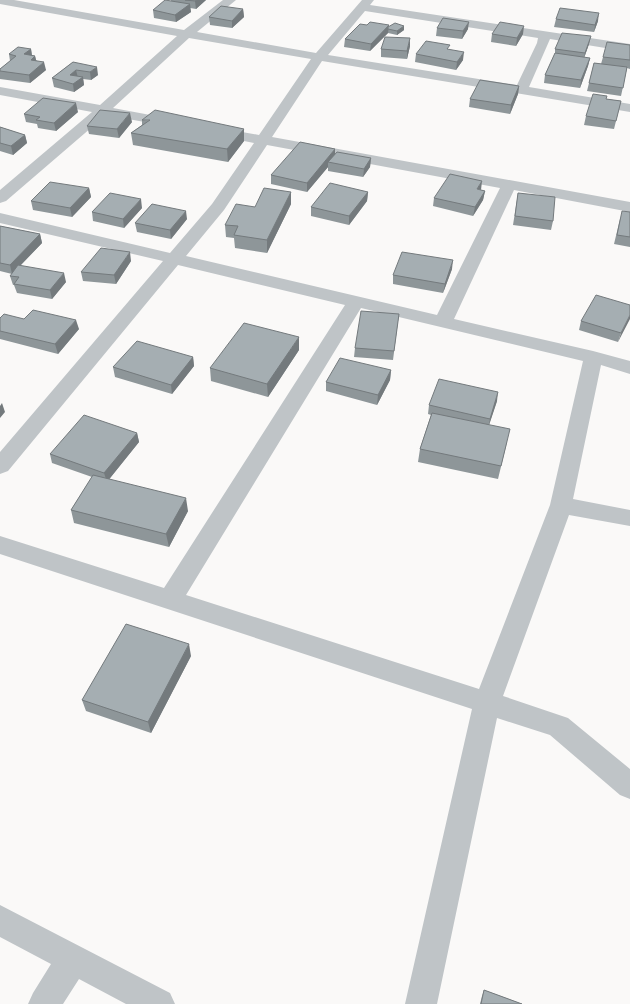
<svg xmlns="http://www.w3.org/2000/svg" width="630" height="1004" font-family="Commissioner,sans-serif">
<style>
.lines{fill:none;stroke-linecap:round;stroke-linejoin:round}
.minor{fill:#bfc4c7;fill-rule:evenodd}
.wall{fill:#8e9699}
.shaded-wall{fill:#747a7d}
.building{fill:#a5aeb2;stroke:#747a7d}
</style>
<rect width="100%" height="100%" fill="#faf9f8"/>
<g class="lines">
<path class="minor" d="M0 0H14L184 30 223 0H236L197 32 316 53 362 0H374L370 5 630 44V52L550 39 529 87 630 104V112L322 61 272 137 630 202V212L514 190 454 319 593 351 630 361V374L601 365 573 499 630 510V526L569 515 503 696 568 718 630 769V799L620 795 550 735 497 718 437 1004H405L472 709 0 554V536L164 588 345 305 178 265 8 471 0 474V452L163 261 0 223V213L170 253 212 204 254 143 209 134 207 131 209 128 214 127 259 135 311 59 189 38 113 108 177 120 179 123 177 126 172 127 106 115 6 201 0 203V190L92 112 0 95V87L100 105 177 36 0 4ZM365 11 538 38 537 43 517 85 328 55ZM267 145 500 188 437 315 186 256 224 210ZM361 308 583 361 550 505 479 689 186 595Z
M0 905 170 993 175 1004H126L79 979 63 1004H28L33 993 51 964 0 937Z"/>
</g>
<path class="wall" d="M171 0H206L196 9 190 8 191 12 176 22 154 18 153 10 171 1Z
M243 9 244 17 232 28 210 25 209 17Z
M556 19 598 21 594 32 554 27Z
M367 25 388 27 404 26V30L397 35 388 33 370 51 344 47 345 39Z
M437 28 468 29 462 39 436 36Z
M492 34H523L516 46 491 42Z
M589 44 584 58H590L588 66 580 88 544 83 545 75 555 53V49Z
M630 45V69L627 68 621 96 587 91 594 63 601 64 603 57Z
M410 46 407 59 381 57V49Z
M31 49 32 55 35 56 36 60 46 70 30 83 0 79V69L10 61 9 54Z
M416 54 463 60 456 70 415 62Z
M73 62 98 75 91 80 83 79 84 85 74 92 54 87 52 78Z
M519 86 518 94 510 114 469 107 470 99Z
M606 99 621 101 614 129 584 125 586 116Z
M78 112 56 131 38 128 37 124 26 122 24 114Z
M142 120 244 129V141L228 162 133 145 131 133 142 125Z
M132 122 119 138 89 134 87 126Z
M0 127 25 135 27 143 13 155 0 151Z
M335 154 371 158 370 167 363 177 328 171V167L307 192 271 184V175Z
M89 188 91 197 72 217 33 210 31 201Z
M481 190 485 191 483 200 473 216 433 206 434 198Z
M291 192V204L267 253 235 248 234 238 226 237 225 225 255 207Z
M368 192 367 201 349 225 311 216V207Z
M518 193 553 221 551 230 513 225Z
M142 208 124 228 93 221 92 212Z
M630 212V247L614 244 620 219Z
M187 219 171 239 137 232 135 223Z
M0 226 40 234 42 243 20 266 66 282 52 299 17 293 14 285H13L10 276 12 274 0 271Z
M131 261 116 284 83 281 81 272Z
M452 269 443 293 393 284V275Z
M630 305 618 342 579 330 581 321Z
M399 314 393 360 354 357 355 348Z
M0 318 24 319 79 329 58 354 0 339Z
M299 350 268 397 211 381 210 368Z
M193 357 194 366 172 394 115 377 113 367Z
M391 370 390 380 377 405 326 391V382Z
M497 401 489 425 507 442 498 479 418 462 420 449 431 415 428 414 429 405Z
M137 433 139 442 109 479 188 511 169 547 74 523 71 510 92 477 52 463 50 454Z
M191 656 151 733 86 711 82 700Z
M484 990 522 1004H480L482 996Z"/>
<path class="shaded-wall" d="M197 0H206L196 9 195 1Z
M190 4 191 12 176 22 175 15Z
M243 9 244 17 232 28V21Z
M599 13 598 21 594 32 595 25Z
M469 22 468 29 462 39 463 31Z
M389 25 388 33 370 51 371 44Z
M404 26V30L397 35V31Z
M524 26 523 34 516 46 517 38Z
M591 36 589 44 583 61 585 53Z
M410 38V46L407 59V51Z
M31 49 32 57 24 54Z
M464 52 463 60 456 70 457 62Z
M35 56 37 64 31 60Z
M590 58 588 66 580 88 581 80Z
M44 62 46 70 30 83 29 75Z
M97 67 98 75 91 80 90 72Z
M76 70 78 78 70 75Z
M83 77 84 85 74 92 73 84Z
M519 86 518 94 510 114 511 105Z
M76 103 78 112 56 131 54 123Z
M130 113 132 122 119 138 117 129Z
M244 129V141L228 162 227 149Z
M25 135 27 143 13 155 11 146Z
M335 149V158L328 162V167L307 192V183Z
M371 158 370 167 363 177 364 169Z
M482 181 481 190 477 189Z
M89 188 91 197 72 217 70 208Z
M485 191 483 200 473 216 475 207Z
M291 192V204L267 253V240Z
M368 192 367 201 349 225V216Z
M141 199 142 208 124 228 123 219Z
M186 211 187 219 171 239 170 230Z
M40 234 42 243 12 274 10 265Z
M130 252 131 261 116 284 114 275Z
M453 260 452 269 443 293 445 284Z
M64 273 66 282 52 299 50 290Z
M630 315V319L618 342 621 333Z
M76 320 79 329 58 354 55 344Z
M299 337V350L268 397 267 384Z
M193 357 194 366 172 394 171 385Z
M391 370 390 380 377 405 378 395Z
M498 392 497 401 488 428 490 419Z
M2 403 5 412 0 418V406Z
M137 433 139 442 107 482 104 473Z
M186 498 188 511 169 547 166 534Z
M189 644 191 656 151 733 148 722Z"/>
<path class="building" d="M165 0 190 4 175 15 153 10Z
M185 0H197L195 1Z
M221 6 243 9 232 21 209 17Z
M560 8 599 13 595 25 556 19Z
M443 18 469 22 463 31 437 28Z
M370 22 389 25 371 44 345 39 360 24 367 25Z
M500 22 524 26 517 38 492 34Z
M395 23 404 26 397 31 388 29V27Z
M562 33 591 36 585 53 555 49Z
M385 37 410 38 407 51 381 49Z
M426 41 450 45 447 49 464 52 457 62 416 54Z
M607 42 630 45V60L603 57Z
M18 47 31 49 24 54 35 56 31 60 44 62 29 75 0 71V69L16 56 9 54Z
M555 53 590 58 581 80 545 75Z
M73 62 97 67 90 72 76 70 70 75 83 77 73 84 52 78Z
M594 63 627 67 623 88 589 83Z
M480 80 519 86 511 105 470 99Z
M593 94 607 96 606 99 621 101 616 121 586 116Z
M43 98 76 103 54 123 36 120 40 117 24 114Z
M100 110 130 113 117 129 87 126Z
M155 110 244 129 227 149 131 133 150 120H142Z
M0 127 25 135 11 146 0 143Z
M300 142 335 149 307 183 271 175Z
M337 152 371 158 364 169 328 162Z
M450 174 482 181 477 189 485 191 475 207 434 198Z
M50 182 89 188 70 208 31 201Z
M330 183 368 192 349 216 311 207Z
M264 188 291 192 267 240 234 235 238 226 225 225 236 204 255 207Z
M110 193 141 199 123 219 92 212Z
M518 193 555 197 553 221 515 216Z
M152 204 186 211 170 230 135 223Z
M622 211 630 212V237L617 235Z
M0 226 40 234 10 265 0 263Z
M101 248 130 252 114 275 81 272Z
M402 252 453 260 445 284 393 275Z
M18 265 64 273 50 290 14 284 19 277 10 276Z
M596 295 630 305V315L621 333 581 321Z
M33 310 76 320 55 344 0 331V318L4 314 24 319Z
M361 311 399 314 394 351 355 348Z
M244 323 299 337 267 384 210 368Z
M137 341 193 357 171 385 113 367Z
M340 358 391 370 378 395 326 382Z
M439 379 498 392 490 419 429 405Z
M432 413 510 429 501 466 420 449Z
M84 415 137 433 104 473 50 454Z
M93 475 186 498 166 534 71 510Z
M126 624 189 644 148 722 82 700Z
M484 990 522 1004H481Z"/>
</svg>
